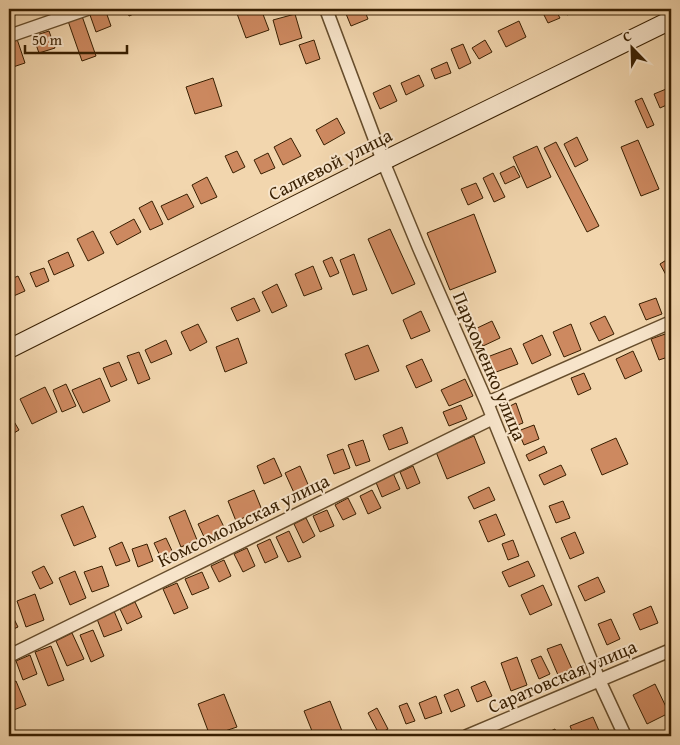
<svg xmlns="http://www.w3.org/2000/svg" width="680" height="745" font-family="'Gentium Book Plus',serif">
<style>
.building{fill:#cd8960;stroke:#381f01}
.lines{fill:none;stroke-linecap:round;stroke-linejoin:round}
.minor-casing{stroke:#664d2c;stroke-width:15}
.secondary-casing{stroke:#381f01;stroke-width:20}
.minor{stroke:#f7e4ca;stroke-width:12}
.secondary{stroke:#f7e4ca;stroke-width:18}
.labels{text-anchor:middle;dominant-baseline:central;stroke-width:4;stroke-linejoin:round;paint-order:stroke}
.street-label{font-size:19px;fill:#381f01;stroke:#f7e4ca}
</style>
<rect width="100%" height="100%" fill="#f2d6ae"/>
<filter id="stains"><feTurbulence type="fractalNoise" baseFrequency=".004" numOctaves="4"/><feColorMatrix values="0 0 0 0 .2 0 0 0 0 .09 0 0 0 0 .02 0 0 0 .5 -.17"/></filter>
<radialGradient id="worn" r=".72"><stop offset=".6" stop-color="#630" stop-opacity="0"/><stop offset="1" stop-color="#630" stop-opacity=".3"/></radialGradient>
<path class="building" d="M9 9H12L15 16 9 18Z
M105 9 111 26 96 32 90 15Z
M126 9H145L129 16Z
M242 9H261L269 30 246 38 236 11Z
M344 9H364L368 19 351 26Z
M546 9H555L560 18 548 23 542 11Z
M564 9H574L575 11 567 15Z
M295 14 302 38 280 45 273 20Z
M82 16 96 56 82 61 68 21Z
M519 21 526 37 506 47 498 31Z
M49 31 55 48 39 53 33 36Z
M17 39 25 63 10 68 9 65V42Z
M314 40 320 59 306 64 299 45Z
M485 40 492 52 479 59 472 48Z
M463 44 471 63 459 69 451 49Z
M447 62 451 73 435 79 431 69Z
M419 75 424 86 406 95 401 83Z
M213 78 222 106 195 114 186 87Z
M390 85 397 101 380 109 373 93Z
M671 87V103L660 108 654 94Z
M642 98 654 125 647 128 635 101Z
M337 118 345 133 324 145 316 130Z
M577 137 588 160 575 167 564 144Z
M291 138 301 156 283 165 274 147Z
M638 140 659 189 641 196 621 147Z
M556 142 599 226 587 232 544 148Z
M537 146 551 177 527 188 513 157Z
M237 151 245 167 233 173 225 156Z
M268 153 275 168 261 174 254 160Z
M514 166 520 177 505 184 500 173Z
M493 173 505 197 494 202 483 178Z
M207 177 217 197 201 204 192 185Z
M476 183 483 198 468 205 461 189Z
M187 194 194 207 168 220 161 206Z
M152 201 163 224 150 230 139 208Z
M474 214 496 272 450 290 427 233Z
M134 219 141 232 117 245 110 232Z
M390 229 415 284 392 294 368 239Z
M93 231 104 253 88 261 77 239Z
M68 252 74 266 54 275 48 261Z
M354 254 367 290 353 295 340 260Z
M332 257 339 273 330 277 323 261Z
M671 257V284L660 264Z
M313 266 322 289 304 296 295 274Z
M44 268 49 281 36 287 30 273Z
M18 276 25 291 9 298V280Z
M277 284 287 306 272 313 262 292Z
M254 298 260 311 237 321 231 308Z
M656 298 662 314 646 320 639 304Z
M421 311 430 331 411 339 403 320Z
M605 316 614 334 599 341 590 323Z
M492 321 500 338 483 346 475 329Z
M198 324 207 342 190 351 181 332Z
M571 324 581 350 564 357 553 332Z
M668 333 671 341V356L659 360 651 339Z
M542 335 551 355 532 364 523 344Z
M238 338 247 363 225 372 216 347Z
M166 340 172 354 151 363 145 350Z
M368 345 379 371 355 380 345 354Z
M511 348 518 364 488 375 482 359Z
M633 351 642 371 625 379 616 359Z
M139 352 150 379 138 384 127 356Z
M422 359 432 381 416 388 406 366Z
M119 362 127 380 111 387 103 368Z
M584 373 591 389 578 395 571 378Z
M100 378 110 401 83 413 72 390Z
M465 379 473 396 449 406 441 390Z
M66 384 76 406 62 412 53 390Z
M45 387 57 412 32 424 20 399Z
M671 400V414L666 402Z
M516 403 523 423 515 426 508 407Z
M461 405 467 419 449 426 443 412Z
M9 413 19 430 9 436Z
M534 425 539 439 524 445 518 431Z
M402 427 408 443 389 450 383 435Z
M474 436 485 463 447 479 436 452Z
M616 438 628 464 602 475 591 449Z
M363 440 370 461 356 466 348 445Z
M544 446 547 453 529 461 526 455Z
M343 449 350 468 334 474 327 455Z
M274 458 282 476 264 484 257 466Z
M561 465 566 475 544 485 539 475Z
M300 466 310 489 295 495 285 473Z
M413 466 420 483 407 489 400 472Z
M393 473 400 489 382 497 375 480Z
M489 487 495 500 474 509 468 497Z
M254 490 262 510 236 521 228 501Z
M372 490 381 508 368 514 360 496Z
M348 498 356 514 343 520 335 505Z
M563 501 570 518 556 523 549 506Z
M83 506 96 537 74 546 61 515Z
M185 510 197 540 181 547 169 517Z
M327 510 334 526 320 532 313 516Z
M496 514 505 535 488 542 479 521Z
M218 515 225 529 205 539 198 524Z
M306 518 315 536 303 543 294 524Z
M289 531 301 557 288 562 276 537Z
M575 532 584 553 570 559 561 538Z
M166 538 174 555 162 560 154 543Z
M270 539 278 557 265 563 257 545Z
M513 540 519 556 508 560 502 544Z
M122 542 130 561 116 566 109 548Z
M147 544 153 561 138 567 132 549Z
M247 548 255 566 243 572 234 554Z
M224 560 231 576 219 582 211 566Z
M528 561 535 576 509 587 502 572Z
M44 566 53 583 40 589 32 572Z
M102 566 109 586 92 592 84 572Z
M75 571 86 598 70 605 59 578Z
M202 572 209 588 192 595 185 579Z
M598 577 605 592 585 601 578 586Z
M177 583 188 608 174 614 163 589Z
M543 585 552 605 530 615 521 595Z
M35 594 44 620 26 627 17 601Z
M135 602 142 617 127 624 120 609Z
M651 606 658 623 640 630 633 614Z
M114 611 122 630 104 637 97 619Z
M11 613 18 627 9 631V614Z
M611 619 620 639 607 645 598 624Z
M93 630 104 656 91 662 80 635Z
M72 633 84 659 67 666 56 641Z
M561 644 572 669 558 675 547 649Z
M51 646 64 680 48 686 35 652Z
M30 655 37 674 23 680 16 661Z
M541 656 550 674 539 679 531 660Z
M517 657 527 685 511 691 501 663Z
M16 681 26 705 9 712V684Z
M485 681 492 696 477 702 471 687Z
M655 684 669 713 647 724 633 695Z
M458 689 465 706 451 712 444 695Z
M224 694 237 727 210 736 198 704Z
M436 696 442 713 425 719 419 703Z
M330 701 344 736H314L304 711Z
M407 703 415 721 406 724 399 706Z
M377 708 388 729 379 734 368 713Z
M593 717 600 733 592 736H574L570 726Z
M555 729 558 736H540Z
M363 732 365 736H353Z"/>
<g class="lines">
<defs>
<path id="minor" d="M326 9 383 161 419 248 487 403 599 680 625 736
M9 36 87 9
M487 403 671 322
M9 656 493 418
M467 736 671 650"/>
<path id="secondary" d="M9 349 383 161 671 20"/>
</defs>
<use href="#minor" class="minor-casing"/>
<use href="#secondary" class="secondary-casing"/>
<use href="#minor" class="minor"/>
<use href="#secondary" class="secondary"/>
</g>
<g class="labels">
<g class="street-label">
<text transform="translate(330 164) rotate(-27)">Салиевой улица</text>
<text transform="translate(490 366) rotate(67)">Пархоменко улица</text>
<text transform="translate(243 520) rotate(-26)">Комсомольская улица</text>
<text transform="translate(562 676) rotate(-23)">Саратовская улица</text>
</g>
</g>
<rect width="680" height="745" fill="none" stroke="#f2d6ae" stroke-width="30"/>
<rect x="10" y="10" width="660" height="725" fill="none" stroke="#381f01" stroke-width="2.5"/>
<rect x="15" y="15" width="650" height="715" fill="none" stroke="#381f01"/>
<g transform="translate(632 48) rotate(337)" stroke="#f7e4ca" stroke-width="4" paint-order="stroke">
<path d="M0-4L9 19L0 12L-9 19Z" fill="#381f01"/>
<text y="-8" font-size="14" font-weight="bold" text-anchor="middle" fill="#381f01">С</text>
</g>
<path d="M25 45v8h102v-8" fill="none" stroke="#381f01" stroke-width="2.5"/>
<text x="32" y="45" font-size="15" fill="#381f01" stroke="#f7e4ca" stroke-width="4" paint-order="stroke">50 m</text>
<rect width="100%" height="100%" filter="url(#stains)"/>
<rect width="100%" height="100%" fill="url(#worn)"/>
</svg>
